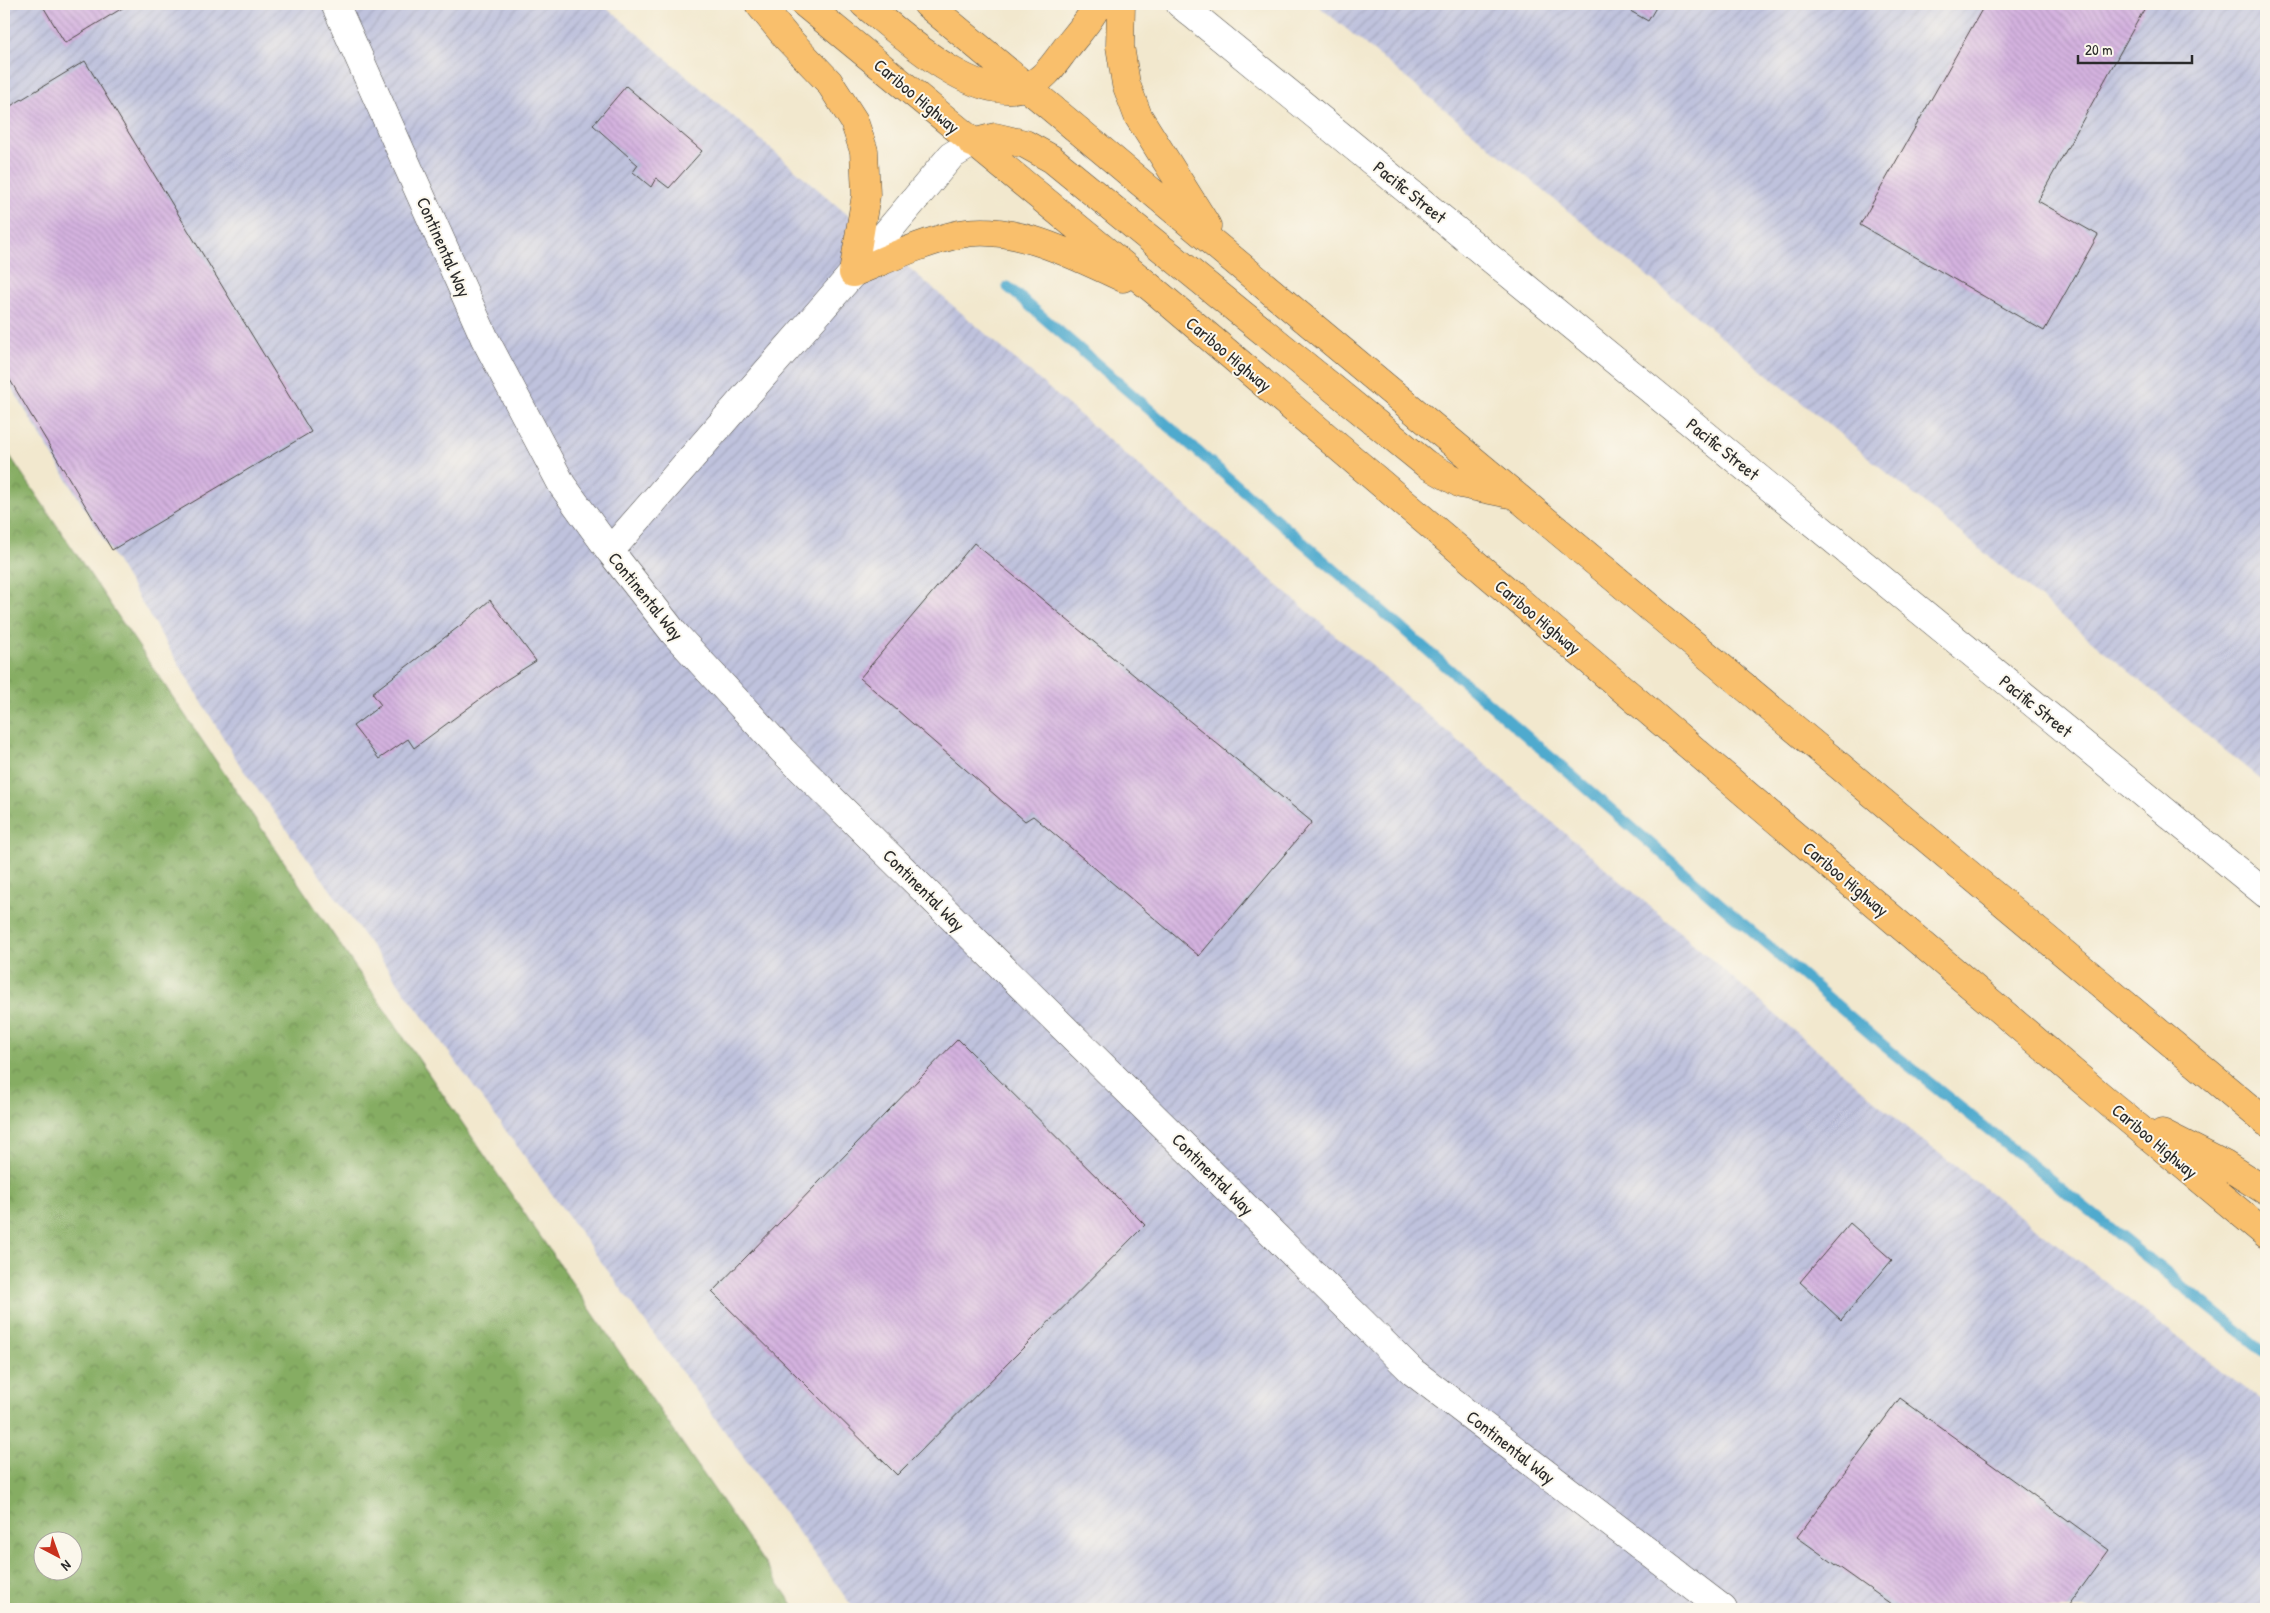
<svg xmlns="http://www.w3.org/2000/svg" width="2270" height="1613" font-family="'Patrick Hand',sans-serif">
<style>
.industrial{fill:url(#industrial-furrows)}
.forest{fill:url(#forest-crowns);stroke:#586c47;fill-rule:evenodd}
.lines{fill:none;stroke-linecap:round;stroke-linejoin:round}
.stream{stroke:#50aace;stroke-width:11}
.building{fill:url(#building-back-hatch)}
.minor-casing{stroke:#494743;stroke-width:29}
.highway-casing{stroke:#494743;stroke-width:29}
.minor{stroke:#fff;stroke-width:28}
.highway{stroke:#f9bf6c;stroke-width:28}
.labels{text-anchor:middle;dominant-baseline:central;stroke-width:4;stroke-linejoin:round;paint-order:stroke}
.street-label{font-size:18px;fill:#2b2b2b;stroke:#fbf7ec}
</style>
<defs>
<pattern id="industrial-furrows" width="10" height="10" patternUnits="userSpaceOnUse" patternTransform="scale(1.25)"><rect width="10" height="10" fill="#bfc2dd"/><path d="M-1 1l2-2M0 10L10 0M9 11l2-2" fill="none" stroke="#a4a7be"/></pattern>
<pattern id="forest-crowns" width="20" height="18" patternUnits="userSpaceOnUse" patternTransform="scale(1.25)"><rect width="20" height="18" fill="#86ad63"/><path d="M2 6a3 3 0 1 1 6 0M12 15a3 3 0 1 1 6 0" fill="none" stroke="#6e8d52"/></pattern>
<pattern id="building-back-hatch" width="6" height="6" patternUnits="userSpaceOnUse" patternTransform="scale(1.25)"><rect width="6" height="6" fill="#d4b2df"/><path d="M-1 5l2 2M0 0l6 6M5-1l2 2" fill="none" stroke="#b699c0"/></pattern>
</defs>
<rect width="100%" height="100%" fill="#fbf7ec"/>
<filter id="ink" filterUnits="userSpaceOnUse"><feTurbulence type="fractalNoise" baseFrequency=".02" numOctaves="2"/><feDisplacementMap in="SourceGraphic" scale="10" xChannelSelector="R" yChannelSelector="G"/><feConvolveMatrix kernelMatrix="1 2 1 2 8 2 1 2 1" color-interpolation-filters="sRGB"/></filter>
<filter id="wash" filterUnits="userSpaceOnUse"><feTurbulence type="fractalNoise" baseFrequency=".0096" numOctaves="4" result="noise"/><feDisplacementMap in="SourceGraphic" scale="20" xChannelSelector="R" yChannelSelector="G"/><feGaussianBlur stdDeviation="1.12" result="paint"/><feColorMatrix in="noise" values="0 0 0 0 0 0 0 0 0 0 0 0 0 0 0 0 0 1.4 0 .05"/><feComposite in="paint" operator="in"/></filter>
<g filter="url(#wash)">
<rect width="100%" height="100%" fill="#f2e8ce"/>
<path class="industrial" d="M4 4H603L1914 1134 2266 1405V1609H854L241 767 4 375Z
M1316 4H2266V784Z"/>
<path class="forest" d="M4 447 343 949 796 1609H4ZM42 1540H72V1570H42Z"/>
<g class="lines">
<path class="stream" d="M1008 287 1883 1045 2266 1353"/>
</g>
<g id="blocks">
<path class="building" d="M50 4H129L65 43 44 8Z
M1618 4H1658L1648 21Z
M1985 4H2147L2038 201 2098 235 2044 331 1860 225Z
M85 61 311 432 112 550 4 370V110Z
M626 86 702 151 669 188 656 178 651 187 633 172 638 165 593 125Z
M974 543 1312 822 1199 956 1033 816 1025 821 860 678Z
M490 600 536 661 506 680 414 748 408 739 379 759 353 726 381 705 372 693 461 625Z
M958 1039 1145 1225 897 1475 712 1292Z
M1850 1223 1892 1260 1841 1320 1800 1282Z
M1900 1398 2109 1550 2066 1609H1898L1797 1537Z"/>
</g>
</g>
<g filter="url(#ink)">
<use href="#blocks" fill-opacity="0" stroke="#494743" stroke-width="1"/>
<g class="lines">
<defs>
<path id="minor" d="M335 4 485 339 562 485 610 551 674 633 783 751 1413 1372 1723 1609
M1180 4 2266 894
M610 551 853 273 951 156 972 143"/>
<path id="highway" d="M759 4 787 38 829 82 854 121 864 151 866 195 853 273
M805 4 1161 296 2116 1109 2266 1234
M864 4C902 34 974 105 1027 86 1045 80 1056 61 1067 47 1078 33 1091 19 1098 4
M927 4 2266 1122
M1121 4 1120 46 1126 84 1138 116 1207 226
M972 143 995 137 1025 144 1052 159 1426 464 1461 484 1515 495
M853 273C888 259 923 242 960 234 1014 223 1077 257 1123 278
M2162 1133 2225 1165 2266 1191"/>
</defs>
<use href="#minor" class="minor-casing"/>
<use href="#highway" class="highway-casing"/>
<use href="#minor" class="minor"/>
<use href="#highway" class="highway"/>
</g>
</g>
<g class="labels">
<g class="street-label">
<text transform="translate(917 96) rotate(40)">Cariboo Highway</text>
<text transform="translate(1410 192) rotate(39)">Pacific Street</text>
<text transform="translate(444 247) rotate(66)">Continental Way</text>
<text transform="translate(1229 354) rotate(40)">Cariboo Highway</text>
<text transform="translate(1723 449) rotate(39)">Pacific Street</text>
<text transform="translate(646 596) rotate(51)">Continental Way</text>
<text transform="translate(1538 617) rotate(40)">Cariboo Highway</text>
<text transform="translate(2036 706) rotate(39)">Pacific Street</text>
<text transform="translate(1846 879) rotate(40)">Cariboo Highway</text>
<text transform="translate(924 890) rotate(45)">Continental Way</text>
<text transform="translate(2155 1141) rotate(40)">Cariboo Highway</text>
<text transform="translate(1213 1174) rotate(45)">Continental Way</text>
<text transform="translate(1511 1447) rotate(38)">Continental Way</text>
</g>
</g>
<rect width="2270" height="1613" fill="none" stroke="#fbf7ec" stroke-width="20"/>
<g transform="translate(58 1556) rotate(139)"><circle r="24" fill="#fbf7ec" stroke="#a8a59f"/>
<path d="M0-4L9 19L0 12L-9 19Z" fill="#c8321e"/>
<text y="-8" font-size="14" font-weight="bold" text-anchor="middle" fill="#2b2b2b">N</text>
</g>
<path d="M2078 55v8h114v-8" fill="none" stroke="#2b2b2b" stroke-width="2.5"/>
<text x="2085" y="55" font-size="15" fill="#2b2b2b" stroke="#fbf7ec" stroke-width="4" paint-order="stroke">20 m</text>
</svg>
